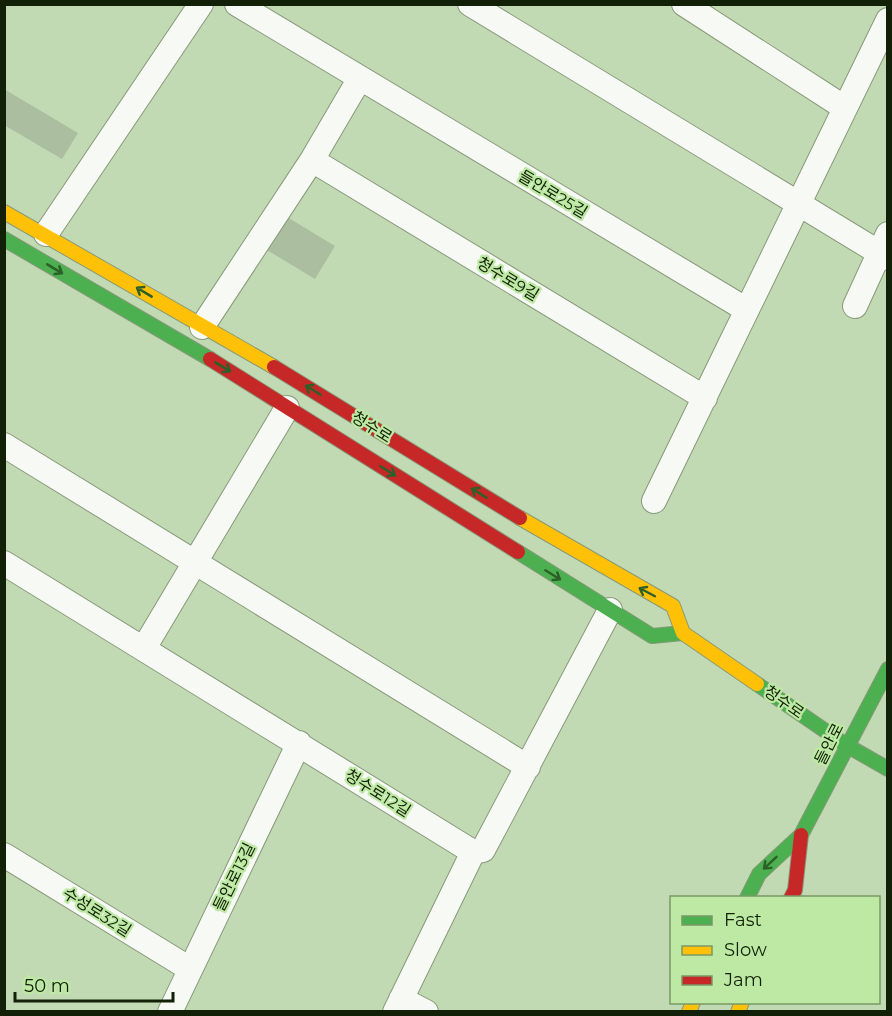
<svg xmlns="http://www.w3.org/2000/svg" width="892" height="1016" font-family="Montserrat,'Noto Sans KR',sans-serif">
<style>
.building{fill:#abbea0}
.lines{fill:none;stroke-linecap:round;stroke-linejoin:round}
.street-casing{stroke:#87997a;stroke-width:26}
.fast-casing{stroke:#87997a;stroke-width:16}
.slow-casing{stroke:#87997a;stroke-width:16}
.jam-casing{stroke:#87997a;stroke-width:16}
.street{stroke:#f6f9f4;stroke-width:24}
.fast{stroke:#4caf50;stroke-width:14}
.slow{stroke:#ffc107;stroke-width:14}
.jam{stroke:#c62828;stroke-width:14}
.oneway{stroke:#2c6027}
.labels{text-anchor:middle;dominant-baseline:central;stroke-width:4.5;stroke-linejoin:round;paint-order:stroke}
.street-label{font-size:16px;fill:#112006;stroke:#bee9a4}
</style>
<rect width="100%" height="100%" fill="#c2dab3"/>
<path class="building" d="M4 89 78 133 62 159 4 125Z
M287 217 335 246 315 279 267 250Z"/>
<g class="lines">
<defs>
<path id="street" d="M237 4 747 310
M470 4 888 258
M684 4 845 108
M312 160 705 398
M46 234 201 4
M855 306 888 234
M202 327 312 160 360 78
M4 445 528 767
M654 501 888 20
M4 563 473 852 395 1012
M144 648 287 408
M473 852 483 850 610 610
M4 855 190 969
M401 999 426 1012
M170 1012 299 743"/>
<path id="fast" d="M4 239 210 359
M518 552 652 636 683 633
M757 684 846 745 888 769
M747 898 759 874 801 835 888 669"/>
<path id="slow" d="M4 212 274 367
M520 518 673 606 683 633 757 684
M689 1012 693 1002
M738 1012 742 1002"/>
<path id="jam" d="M210 359 518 552
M274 367 520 518
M791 898 795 890 801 835"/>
</defs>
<use href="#street" class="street-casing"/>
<use href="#fast" class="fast-casing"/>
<use href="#slow" class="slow-casing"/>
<use href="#jam" class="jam-casing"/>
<use href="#street" class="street"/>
<use href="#fast" class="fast"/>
<use href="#slow" class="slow"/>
<use href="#jam" class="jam"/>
</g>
<defs><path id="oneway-shaft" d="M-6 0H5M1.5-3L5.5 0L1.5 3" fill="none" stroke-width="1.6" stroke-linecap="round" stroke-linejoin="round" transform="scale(1.5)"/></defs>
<g class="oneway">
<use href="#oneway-shaft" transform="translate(55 269) rotate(31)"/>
<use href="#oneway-shaft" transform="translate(144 292) rotate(-149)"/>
<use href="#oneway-shaft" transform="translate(223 367) rotate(31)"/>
<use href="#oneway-shaft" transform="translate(313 390) rotate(-148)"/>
<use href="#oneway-shaft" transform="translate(388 471) rotate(32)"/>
<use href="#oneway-shaft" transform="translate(479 493) rotate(-148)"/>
<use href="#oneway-shaft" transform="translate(553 575) rotate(32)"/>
<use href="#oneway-shaft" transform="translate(647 592) rotate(-152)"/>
<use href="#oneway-shaft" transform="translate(770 863) rotate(137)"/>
</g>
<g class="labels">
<g class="street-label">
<text transform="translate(553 194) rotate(31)">들안로25길</text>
<text transform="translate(508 279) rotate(31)">청수로9길</text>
<text transform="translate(372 427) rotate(32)">청수로</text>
<text transform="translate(784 702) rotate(35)">청수로</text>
<text transform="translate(829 744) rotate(-63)">들안로</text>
<text transform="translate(378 793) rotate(32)">청수로12길</text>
<text transform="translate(234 877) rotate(-64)">들안로13길</text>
<text transform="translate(97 912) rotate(32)">수성로32길</text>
</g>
</g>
<rect width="892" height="1016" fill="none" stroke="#112006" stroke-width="12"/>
<rect x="670" y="896" width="210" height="108" fill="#bee9a4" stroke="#799965" stroke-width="1.5"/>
<rect x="682" y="916" width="30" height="9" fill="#4caf50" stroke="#799965" stroke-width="1.5"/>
<text x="724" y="926" font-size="18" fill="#112006">Fast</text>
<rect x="682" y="946" width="30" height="9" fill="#ffc107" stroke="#799965" stroke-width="1.5"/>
<text x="724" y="956" font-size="18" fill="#112006">Slow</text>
<rect x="682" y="976" width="30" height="9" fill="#c62828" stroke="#799965" stroke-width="1.5"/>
<text x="724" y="986" font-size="18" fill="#112006">Jam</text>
<path d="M15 992v9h158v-9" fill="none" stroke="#112006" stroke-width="3"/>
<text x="24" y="992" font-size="18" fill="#112006" stroke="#bee9a4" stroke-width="4.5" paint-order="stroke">50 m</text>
</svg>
